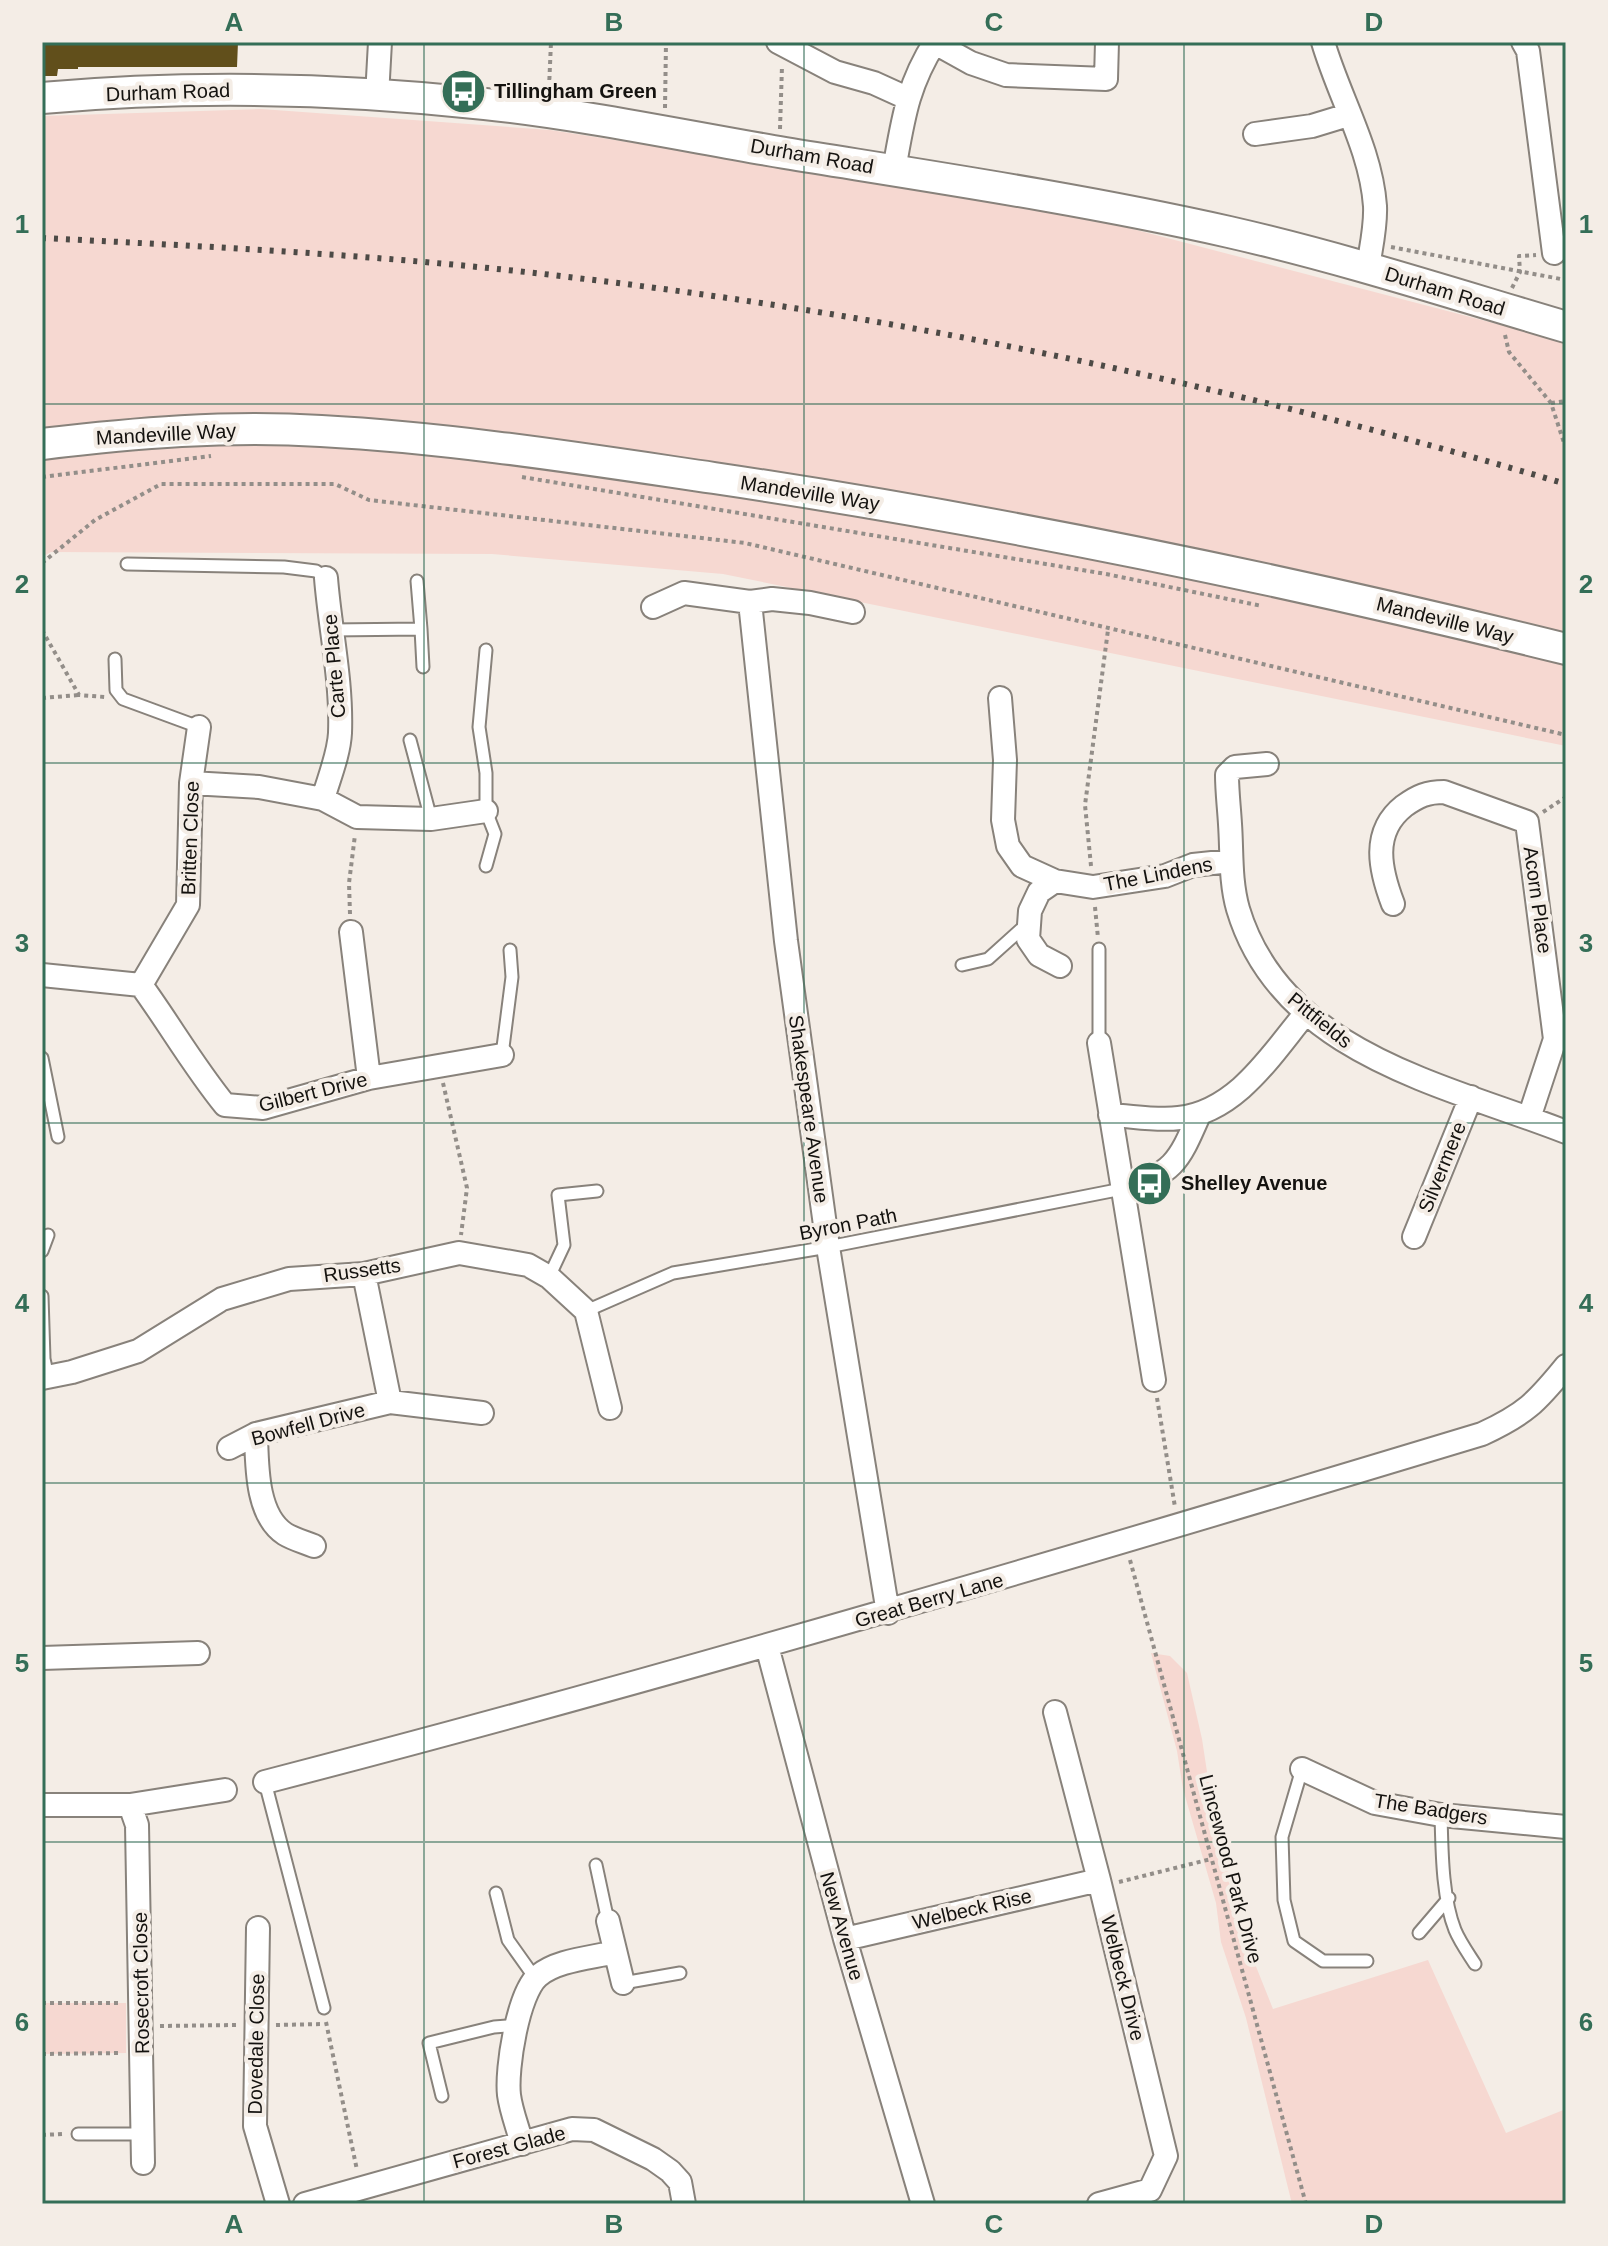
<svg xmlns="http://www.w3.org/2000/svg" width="1608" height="2246" font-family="Arial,sans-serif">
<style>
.green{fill:#f6d8d1}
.building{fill:#614f1b}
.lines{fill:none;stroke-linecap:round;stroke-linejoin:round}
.lane-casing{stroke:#88827b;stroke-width:15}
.street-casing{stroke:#88827b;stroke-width:26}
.secondary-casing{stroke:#88827b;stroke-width:34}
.path{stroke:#938e89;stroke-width:4;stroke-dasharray:4 4;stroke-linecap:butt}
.lane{stroke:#fff;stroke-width:11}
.street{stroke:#fff;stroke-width:22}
.secondary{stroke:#fff;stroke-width:30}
.rail{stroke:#4d4a46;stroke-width:6;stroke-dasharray:4 8;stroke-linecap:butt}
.grid{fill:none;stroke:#346e57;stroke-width:2;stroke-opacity:0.55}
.labels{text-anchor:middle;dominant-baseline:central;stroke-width:8;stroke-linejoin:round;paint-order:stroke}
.poi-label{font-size:20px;font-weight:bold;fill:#14120f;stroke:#f4ede6;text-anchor:start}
.street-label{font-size:20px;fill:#14120f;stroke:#f4ede6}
.neatline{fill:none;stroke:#346e57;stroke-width:3}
.grid-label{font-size:26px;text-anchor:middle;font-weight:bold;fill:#346e57}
</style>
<rect width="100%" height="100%" fill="#f4ede6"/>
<path class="green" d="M261 109 550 130 835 174 1098 220 1566 342V746L723 574 492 554 51 552 42 557V116Z
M1151 1653 1170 1656 1187 1673 1202 1739 1213 1811 1243 1934 1273 2009 1428 1960 1506 2133 1566 2109V2204H1292L1246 2018 1221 1942 1216 1903 1183 1789 1177 1751Z
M42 2003H126V2053L42 2054Z"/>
<path class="building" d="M42 42H238L237 67H78V69H58L57 76H42Z"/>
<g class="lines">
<defs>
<path id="lane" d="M127 564 284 567 316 571 326 578
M417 581 421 629
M331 630 421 629 423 667
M486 650 479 727 486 773V811L495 834 486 866
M115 659 116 690 123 699 199 727
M410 740 431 819
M1099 949V1043
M962 965 988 959 1028 923
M502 1055 512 977 510 950
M42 1058 58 1137
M42 1251 48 1235
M549 1277 564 1245 558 1195 597 1191
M42 1296 44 1359 48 1377
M586 1311 673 1273 828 1247 1122 1189
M1302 1769 1282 1837 1284 1900 1294 1941 1323 1961H1367
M265 1782 324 2008
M1441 1815C1442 1850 1442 1897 1455 1930 1460 1942 1468 1953 1475 1964
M596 1865 608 1921
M496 1893 508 1940 535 1978
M1419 1933 1449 1898
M623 1983 680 1973
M442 2096 429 2043 494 2027 518 2025
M78 2134H143"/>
<path id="street" d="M778 42 835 72 874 83 907 98
M1323 42C1339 97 1371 149 1375 206 1376 227 1371 247 1368 267
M1523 42 1528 51 1554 253
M935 43 971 63 1006 75 1106 79 1107 42
M377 96 380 42
M1255 134 1312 126 1348 115
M894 170C903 120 907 86 935 42
M750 602 786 941 828 1247 888 1613
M653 607 684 593 750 602 772 599 810 603 853 612
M1000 698 1005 760 1003 820 1008 846 1022 866 1055 881 1093 887 1165 876 1193 865 1231 861
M1267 764 1235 767 1227 775C1227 791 1229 807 1230 824 1232 852 1230 881 1238 909 1281 1053 1443 1084 1566 1132
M191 783 259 787 323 799 357 817 431 819 486 811
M323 799C329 778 339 754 340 733 342 681 330 629 326 578
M1055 881 1039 892 1030 911 1028 939 1039 955 1060 966
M1393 904C1380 870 1371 832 1404 806 1418 796 1427 792 1444 792L1527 822 1555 1039 1529 1118
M351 932 369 1078
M42 975 141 985C170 1025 194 1067 225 1105L263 1108 369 1078 502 1055
M141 985 188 905 191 783 199 727
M1099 1043 1154 1380
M1110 1115C1132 1116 1157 1121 1179 1118 1237 1111 1271 1055 1305 1014
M1122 1189C1174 1173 1178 1163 1199 1115
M1414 1237 1471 1097
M364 1274 390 1402
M42 1378 72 1372 138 1351 222 1299 289 1279 364 1274 459 1253 528 1265 549 1277 586 1311 610 1408
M256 1434C257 1465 256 1515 285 1534 293 1539 304 1542 314 1546
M229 1448 256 1434 390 1402 482 1413
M767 1646 845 1939 923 2204
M42 1658 198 1653
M1055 1712 1099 1880 1166 2156 1150 2190 1099 2204
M1302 1769 1375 1803 1441 1815 1566 1827
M265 1782C674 1676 1078 1556 1482 1434 1525 1414 1536 1403 1566 1366
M42 1805H130L225 1790
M130 1805 137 1825 143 2163
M608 1921 623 1983
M258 1928 255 2126 278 2204
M845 1939 1099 1880
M522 2144C518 2128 511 2111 509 2095 506 2069 518 1993 538 1976 557 1960 591 1958 615 1952
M305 2204 572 2129 594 2130 653 2159 670 2171 680 2182 684 2204"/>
<path id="secondary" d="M42 98C189 85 339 88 485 104 586 115 685 136 785 153 933 177 1082 199 1229 232 1343 258 1454 294 1566 327
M42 444C135 433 227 425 321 431 452 438 584 459 714 478 1003 521 1283 579 1566 649"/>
</defs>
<use href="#lane" class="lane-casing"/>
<use href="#street" class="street-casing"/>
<use href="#secondary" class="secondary-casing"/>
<path class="path" d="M549 88 551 42
M665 108 666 42
M780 129 782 66
M1391 247 1566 280
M1512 288 1520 272 1519 256 1536 255
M1505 335 1509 352 1551 403 1566 449
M1551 403 1566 401
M42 477 211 456
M522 477 1106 574 1262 606
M42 563 95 520 161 484H335L369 500 745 543 1566 735
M42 630 79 695 105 697
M42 698 79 695
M1543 812 1566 797
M1091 866 1085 805 1108 630
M1095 907 1098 938
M350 914 349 883 355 835
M443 1083 467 1188 461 1235
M1157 1398 1175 1507
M1130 1560 1306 2204
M1119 1882 1211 1859
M42 2003H119
M326 2022 357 2170
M276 2025 324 2024
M160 2026 236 2025
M42 2054 120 2053
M42 2135 63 2134"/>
<use href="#lane" class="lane"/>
<use href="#street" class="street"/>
<use href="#secondary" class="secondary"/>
<path class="rail" d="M42 238C220 247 400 256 577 278 913 318 1242 388 1566 484"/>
</g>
<path class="grid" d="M424 42V2204M804 42V2204M1184 42V2204M42 404H1566M42 763H1566M42 1123H1566M42 1483H1566M42 1842H1566"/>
<defs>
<symbol id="bus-disc" viewBox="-11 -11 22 22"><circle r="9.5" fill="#346e57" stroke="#f4ede6"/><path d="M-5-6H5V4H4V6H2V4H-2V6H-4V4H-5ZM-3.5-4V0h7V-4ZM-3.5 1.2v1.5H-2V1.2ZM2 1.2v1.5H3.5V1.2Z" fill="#fff"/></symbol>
</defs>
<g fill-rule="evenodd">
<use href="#bus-disc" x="438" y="66" width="51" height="51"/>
<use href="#bus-disc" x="1124" y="1158" width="51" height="51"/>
</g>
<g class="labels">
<g class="poi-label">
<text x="494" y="91">Tillingham Green</text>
<text x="1181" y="1183">Shelley Avenue</text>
</g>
<g class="street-label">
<text transform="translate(168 92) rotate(-2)">Durham Road</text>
<text transform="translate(812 156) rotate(10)">Durham Road</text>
<text transform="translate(1445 291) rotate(17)">Durham Road</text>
<text transform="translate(166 434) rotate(-3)">Mandeville Way</text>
<text transform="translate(810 493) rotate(9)">Mandeville Way</text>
<text transform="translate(1445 620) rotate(14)">Mandeville Way</text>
<text transform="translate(334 666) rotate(-95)">Carte Place</text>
<text transform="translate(190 838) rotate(-88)">Britten Close</text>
<text transform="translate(1158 874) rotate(-11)">The Lindens</text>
<text transform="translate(1538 900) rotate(82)">Acorn Place</text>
<text transform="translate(1320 1020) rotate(39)">Pittfields</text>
<text transform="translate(313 1092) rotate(-14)">Gilbert Drive</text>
<text transform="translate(809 1109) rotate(82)">Shakespeare Avenue</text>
<text transform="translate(1442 1167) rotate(-68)">Silvermere</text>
<text transform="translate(848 1224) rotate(-11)">Byron Path</text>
<text transform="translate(362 1270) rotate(-8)">Russetts</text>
<text transform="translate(308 1424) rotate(-15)">Bowfell Drive</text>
<text transform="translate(929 1600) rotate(-16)">Great Berry Lane</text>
<text transform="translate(1431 1809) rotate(9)">The Badgers</text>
<text transform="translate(1231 1869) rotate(75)">Lincewood Park Drive</text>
<text transform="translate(972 1909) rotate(-13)">Welbeck Rise</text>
<text transform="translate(842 1926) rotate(74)">New Avenue</text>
<text transform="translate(1123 1978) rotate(76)">Welbeck Drive</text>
<text transform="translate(141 1983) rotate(-91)">Rosecroft Close</text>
<text transform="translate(256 2044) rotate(-89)">Dovedale Close</text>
<text transform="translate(509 2147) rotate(-15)">Forest Glade</text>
</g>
</g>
<rect width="1608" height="2246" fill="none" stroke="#f4ede6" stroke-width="88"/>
<rect x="44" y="44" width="1520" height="2158" class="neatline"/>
<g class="grid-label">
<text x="234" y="31">A</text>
<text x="614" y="31">B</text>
<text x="994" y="31">C</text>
<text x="1374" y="31">D</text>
<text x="22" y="233">1</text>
<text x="1586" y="233">1</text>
<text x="22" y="593">2</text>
<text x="1586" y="593">2</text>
<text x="22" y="952">3</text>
<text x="1586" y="952">3</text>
<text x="22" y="1312">4</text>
<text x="1586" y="1312">4</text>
<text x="22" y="1672">5</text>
<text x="1586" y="1672">5</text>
<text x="22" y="2031">6</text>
<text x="1586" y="2031">6</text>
<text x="234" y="2233">A</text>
<text x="614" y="2233">B</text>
<text x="994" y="2233">C</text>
<text x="1374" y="2233">D</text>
</g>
</svg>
